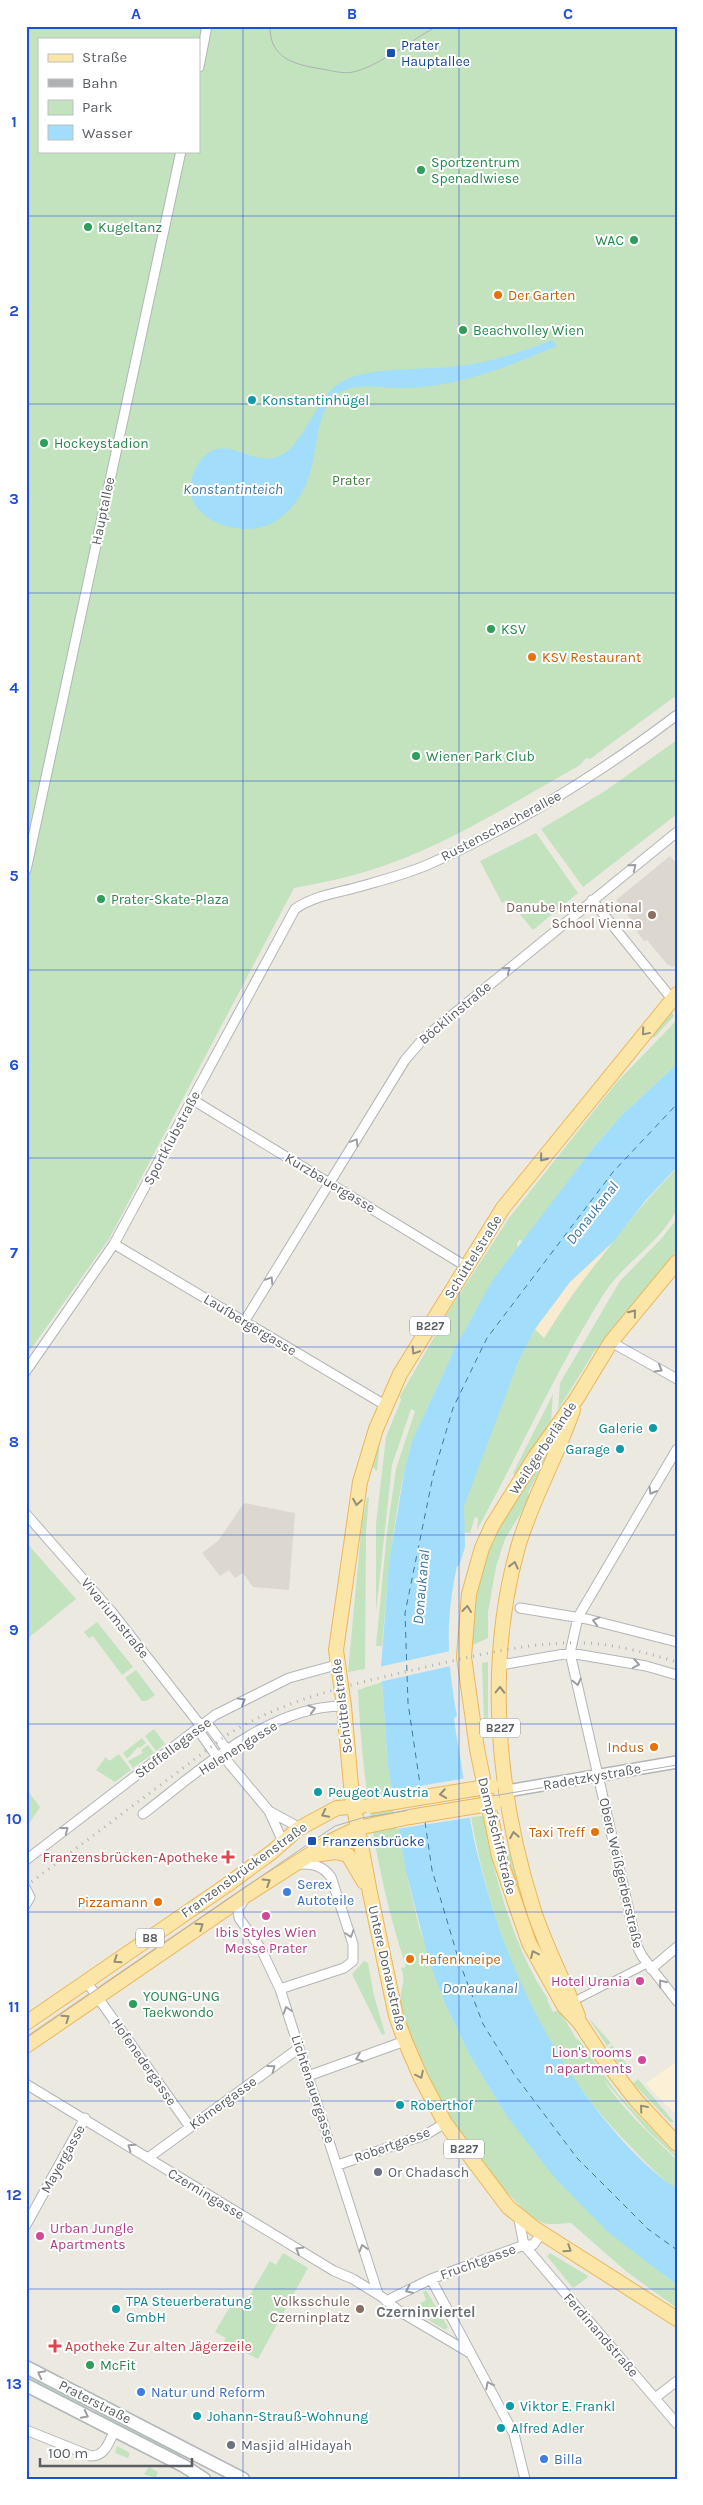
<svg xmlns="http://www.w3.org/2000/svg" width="703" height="2505" font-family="Karla,sans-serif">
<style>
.commercial{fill:#fcf0d7}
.education{fill:#dcd8d0}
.green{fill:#c2e3be;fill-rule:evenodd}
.sand{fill:#f8ebd0}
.water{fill:#a2ddfc}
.pier{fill:#ece9e1}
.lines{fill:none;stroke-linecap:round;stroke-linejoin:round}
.ferry{stroke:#3e79a4;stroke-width:1;stroke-dasharray:6 5;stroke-linecap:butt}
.pedestrian-casing{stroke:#b2b5b9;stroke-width:9}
.minor-casing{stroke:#b2b5b9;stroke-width:11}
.tertiary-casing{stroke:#b2b5b9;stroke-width:14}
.secondary-casing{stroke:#b3b7bc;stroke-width:15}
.primary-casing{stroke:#ecb65b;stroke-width:16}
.pedestrian{stroke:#fff;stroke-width:7}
.minor{stroke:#fff;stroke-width:9}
.tertiary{stroke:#fff;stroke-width:11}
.secondary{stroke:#fff;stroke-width:12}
.primary{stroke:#fce6a7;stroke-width:14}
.tram{stroke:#b0b1b2;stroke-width:1}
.rail{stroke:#b0b1b2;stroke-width:3;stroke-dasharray:1 6;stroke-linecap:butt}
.primary-bridge-casing{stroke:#ecb65b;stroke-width:16;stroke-linecap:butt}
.primary-bridge{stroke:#fce6a7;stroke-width:14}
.oneway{stroke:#9c9ea1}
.oneway2{stroke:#938e7a}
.grid{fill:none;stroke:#1d4ed8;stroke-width:1;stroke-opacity:0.55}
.transit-dot{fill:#1a4fb4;stroke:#fff;stroke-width:2}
.leisure-dot{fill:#2e9e5b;stroke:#fff;stroke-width:2}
.food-dot{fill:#e8710a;stroke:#fff;stroke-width:2}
.culture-dot{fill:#0f9aa8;stroke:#fff;stroke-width:2}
.education-dot{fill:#8d6e63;stroke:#fff;stroke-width:2}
.health-dot{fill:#e0444e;stroke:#fff;stroke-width:2}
.shop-dot{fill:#3f7fe0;stroke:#fff;stroke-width:2}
.hotel-dot{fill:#d1479c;stroke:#fff;stroke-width:2}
.worship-dot{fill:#6b7280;stroke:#fff;stroke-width:2}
.labels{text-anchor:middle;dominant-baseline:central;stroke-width:4;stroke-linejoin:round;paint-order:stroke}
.shield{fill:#fff;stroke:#8c8e91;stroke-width:1}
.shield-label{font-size:12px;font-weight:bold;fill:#5a5e62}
.transit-label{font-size:14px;fill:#164399;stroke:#fff;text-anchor:start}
.leisure-label{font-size:14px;fill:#27864d;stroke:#fff;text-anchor:start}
.food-label{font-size:14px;fill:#c56008;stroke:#fff;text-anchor:start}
.culture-label{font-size:14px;fill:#0d838f;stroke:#fff;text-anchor:start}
.park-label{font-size:14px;fill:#3b8338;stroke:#fff}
.street-label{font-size:14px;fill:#5a5e62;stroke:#fff}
.education-label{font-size:14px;fill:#785e54;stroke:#fff;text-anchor:end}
.health-label{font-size:14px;fill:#be3a42;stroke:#fff;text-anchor:end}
.shop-label{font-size:14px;fill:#366cbe;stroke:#fff;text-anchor:start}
.hotel-label{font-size:14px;fill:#b23c85;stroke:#fff;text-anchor:end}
.worship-label{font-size:14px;fill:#5b616d;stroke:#fff;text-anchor:start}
.water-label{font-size:15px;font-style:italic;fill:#3e79a4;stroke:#fff}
.neighbourhood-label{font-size:15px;font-weight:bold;fill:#6b7074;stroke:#fff}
.neatline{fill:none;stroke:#1d4ed8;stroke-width:2}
.grid-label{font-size:16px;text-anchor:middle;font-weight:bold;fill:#1d4ed8}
</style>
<rect width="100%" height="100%" fill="#ece9e1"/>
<path class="commercial" d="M677 2061V2115L645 2084Z"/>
<path class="education" d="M670 856 677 864V965L672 967 667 964 647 940 644 941 637 932 639 930 616 900Z
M244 1503 295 1513 289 1590 253 1587 243 1573 235 1578 229 1570 220 1576 202 1553 218 1541Z"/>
<path class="green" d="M26 26H677V695L590 759 586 758 580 765C507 806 432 855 350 876 332 881 313 884 294 888L109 1239 26 1356ZM39 39H199V151H39Z
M677 740V814L583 887 541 829 605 791Z
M536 833 578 893 533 930 508 900 502 903 480 861Z
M672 1012 674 1016 654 1038 652 1036Z
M677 1017V1064L622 1115 594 1147 524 1241 519 1240 517 1244 518 1249C482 1294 461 1335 437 1387 425 1413 412 1440 405 1468 392 1527 387 1587 382 1646H376L387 1532 396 1469 415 1411 411 1409 392 1465 376 1612V1524L386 1437 401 1400 400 1396 452 1306 509 1218 617 1082 674 1023Z
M677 1168C677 1178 680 1205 675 1213 658 1244 625 1262 605 1292 557 1368 520 1451 477 1530L478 1518 475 1517 470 1533 464 1532V1506L476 1469 519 1360 535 1329 544 1337C583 1277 627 1220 677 1168Z
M677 1219V1251L594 1352 558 1410 560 1383 620 1281 661 1239Z
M553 1394 551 1421 515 1475 513 1473Z
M380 1440 377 1471 372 1466Z
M553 1443 528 1493 532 1495 505 1539 496 1567 488 1612V1638L468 1647C469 1570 509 1504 553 1443Z
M367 1497H369L366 1532 365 1669 348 1672 362 1522Z
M26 1542 76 1599 26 1640Z
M97 1622 133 1667 122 1675 93 1636 89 1638 84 1632Z
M488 1662V1718H484L482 1663Z
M136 1670 155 1695 146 1701H142L125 1678Z
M382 1682 388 1766 406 1872 419 1927 444 2001 469 2054 506 2115 666 2277 677 2285V2308L627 2272 571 2223C563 2223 548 2226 541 2222 513 2210 449 2119 434 2090 421 2065 408 2036 401 2009 397 1994 408 1982 401 1968L406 1967C377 1879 362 1782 358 1690Z
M154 1729 165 1744 156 1751 145 1736Z
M142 1738 146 1743 140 1748 138 1747 127 1759 123 1753Z
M148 1745 154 1753 133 1768 128 1761 143 1753 141 1750Z
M119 1754 131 1770 115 1782 96 1770 106 1757 109 1761Z
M26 1788 40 1807 26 1828Z
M483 1816C493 1873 515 1952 548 1999L547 2000 553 2012 559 2010 588 2058 577 2040 578 2039 618 2094 677 2156V2158L647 2130 603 2079C622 2109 651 2135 677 2160V2190C661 2178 648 2165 635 2151 544 2062 493 1942 471 1817Z
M510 1851 523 1901 549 1969 533 1940 505 1852Z
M364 1961 368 1963 374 1996 384 2030 385 2034 382 2035 352 1974Z
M588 2017 611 2043 607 2046Z
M612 2045 629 2067 624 2071 608 2049Z
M638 2079 674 2122H670L633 2083Z
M283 2253 308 2268 258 2359 224 2341 226 2338 215 2332 234 2300 244 2305 270 2261 276 2265Z
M550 2253 588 2276 587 2278 573 2288 547 2256Z
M426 2290 448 2327 445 2330 424 2317 430 2313 419 2304 426 2300 423 2292Z
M26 2374 89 2406 88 2409 26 2379Z
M95 2409 182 2453 180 2456 93 2413Z
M117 2446 130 2453 128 2458 115 2453Z
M149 2467 158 2472 156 2477 159 2479 144 2474Z"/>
<path class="sand" d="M613 1242 573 1293 544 1338 535 1329 570 1282Z"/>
<path class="water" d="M552 340 557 346C510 366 460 386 408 388 386 390 350 379 333 398 308 425 324 477 288 511 276 523 266 528 248 529 232 529 214 524 202 513 193 504 189 497 191 484 192 474 195 468 201 460 225 431 248 466 277 457 303 449 314 401 338 384 365 365 426 371 459 366 491 362 522 352 552 340Z
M677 1064V1167L646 1200 613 1242 570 1282 535 1329 519 1360 464 1506 465 1547 459 1566H457C445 1622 447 1661 457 1716L454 1718 456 1733C464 1775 468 1819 479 1860 500 1945 534 2023 585 2094 609 2127 642 2166 677 2189V2285L608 2232 554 2177 506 2115 469 2054 444 2001 429 1961 406 1872 388 1766 381 1667 389 1563 405 1468 413 1439 456 1346 492 1281 594 1147 622 1115Z"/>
<path class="pier" d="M450 1651 451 1666 379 1682V1667Z
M467 1778 474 1817 396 1829 390 1791Z"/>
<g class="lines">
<path class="ferry" d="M421 1791 408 1703 405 1613 433 1476 453 1408 487 1338 613 1172 677 1104
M425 1822 432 1870 459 1961 483 2024 514 2074 577 2158 648 2229 677 2250"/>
<defs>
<path id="pedestrian" d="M580 1998 647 1964"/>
<path id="minor" d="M199 67 207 26
M26 870 181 151
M592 900 672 999
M193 1100 467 1267
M114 1244 385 1405
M244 1322 405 1060 423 1039 677 832
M611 1342 677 1379
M26 1371 114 1244 295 909C315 895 339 893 362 886 383 880 406 874 427 865 516 826 599 774 677 715
M677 1449 578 1617 570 1653 637 1946 642 1956 677 2001
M26 1514 111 1611 201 1726V1734L215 1754 223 1756 269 1811 293 1824 298 1829
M520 1608 587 1619 677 1642
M501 1665 570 1653 646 1666 677 1675
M201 1726 210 1727 225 1747 223 1756
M269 1811 283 1842
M143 1814C199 1771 270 1705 344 1706
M26 1860 215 1715 289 1678 336 1665
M26 1889 30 1897 26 1904
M244 1900 238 1909 239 1918 261 1949 280 1989 378 2294
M651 1969 677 1947
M86 1981 190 2127
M280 1989 344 1968 353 1961V1944L331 1877C321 1864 312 1864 297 1864
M308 2076 405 2041
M26 2084 334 2271 353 2279 382 2297 399 2311 470 2353
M148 2158 299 2048
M338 2165 427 2134 445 2123
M518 2215 524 2245H533L542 2233
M26 2225 85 2118
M431 2279 514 2434 525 2479
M386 2301 431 2279 524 2245 677 2424
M655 2398 677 2381
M26 2430 91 2456C106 2456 109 2441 115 2430"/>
<path id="tertiary" d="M507 1791 677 1762"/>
<path id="secondary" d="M26 2367 243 2479
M26 2385 184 2466 204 2479"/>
<path id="primary" d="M677 994 503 1208 400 1374 376 1429 360 1482 336 1650 344 1706 352 1797 370 1893 396 2016 405 2041 421 2078 445 2123 508 2207 534 2228 677 2319
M677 1262 611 1342 577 1398 535 1457 492 1526 482 1548 469 1594 464 1657 477 1749 499 1856 529 1943 564 2006 580 2023 601 2055 636 2100 677 2144
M573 1410C557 1457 532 1499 518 1547 485 1664 497 1796 534 1911 546 1948 564 1981 578 2016
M314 1855 335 1852 348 1855 364 1882
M26 2023 227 1885 272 1852 298 1829 337 1808 362 1806
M26 2046 248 1894 331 1841 358 1828 410 1817"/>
</defs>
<use href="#pedestrian" class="pedestrian-casing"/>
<use href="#minor" class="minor-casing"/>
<use href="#tertiary" class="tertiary-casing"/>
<use href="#secondary" class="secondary-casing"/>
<use href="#primary" class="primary-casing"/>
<use href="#pedestrian" class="pedestrian"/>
<use href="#minor" class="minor"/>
<use href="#tertiary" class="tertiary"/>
<use href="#secondary" class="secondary"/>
<use href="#primary" class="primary"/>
<path class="tram" d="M270 26C269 59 296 65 322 69 334 71 345 75 357 71 381 64 414 39 437 26
M26 2038 317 1838 335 1826 362 1818 677 1765"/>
<path class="rail" d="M26 1886 227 1735C290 1696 359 1683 430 1666 483 1654 534 1641 588 1643 618 1645 648 1653 677 1662"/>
<defs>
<path id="primary-bridge" d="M370 1806 492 1786
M410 1817 495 1803"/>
</defs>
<use href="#primary-bridge" class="primary-bridge-casing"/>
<use href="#primary-bridge" class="primary-bridge"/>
</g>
<defs><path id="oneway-chevron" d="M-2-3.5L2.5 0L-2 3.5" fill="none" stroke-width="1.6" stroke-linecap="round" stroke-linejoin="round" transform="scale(1.25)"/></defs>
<g class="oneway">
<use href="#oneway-chevron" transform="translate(633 867) rotate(-39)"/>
<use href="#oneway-chevron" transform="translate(507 970) rotate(-39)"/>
<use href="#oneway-chevron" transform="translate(355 1142) rotate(-59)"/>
<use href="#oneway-chevron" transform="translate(270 1280) rotate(-58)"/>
<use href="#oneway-chevron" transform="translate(659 1369) rotate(30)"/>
<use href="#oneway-chevron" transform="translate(652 1491) rotate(120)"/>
<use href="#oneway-chevron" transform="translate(596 1621) rotate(-165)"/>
<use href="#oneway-chevron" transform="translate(636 1664) rotate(11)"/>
<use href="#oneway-chevron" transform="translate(577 1682) rotate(77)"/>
<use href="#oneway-chevron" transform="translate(242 1701) rotate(-30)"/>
<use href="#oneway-chevron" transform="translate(312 1709) rotate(-17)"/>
<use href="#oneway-chevron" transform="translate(65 1830) rotate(-38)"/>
<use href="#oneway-chevron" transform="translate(350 1934) rotate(72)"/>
<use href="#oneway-chevron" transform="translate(662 1983) rotate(-129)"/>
<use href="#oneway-chevron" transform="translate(287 2010) rotate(-108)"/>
<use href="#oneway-chevron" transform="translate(359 2058) rotate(160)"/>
<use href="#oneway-chevron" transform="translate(272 2068) rotate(-36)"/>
<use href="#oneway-chevron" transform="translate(131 2147) rotate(-145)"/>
<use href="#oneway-chevron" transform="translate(363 2248) rotate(-107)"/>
<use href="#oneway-chevron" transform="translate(299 2250) rotate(-149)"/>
<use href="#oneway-chevron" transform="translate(409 2290) rotate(155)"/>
<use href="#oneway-chevron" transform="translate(41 2374) rotate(-153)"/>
<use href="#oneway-chevron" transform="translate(489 2385) rotate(-117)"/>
<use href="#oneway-chevron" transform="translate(85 2415) rotate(27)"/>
</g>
<g class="oneway2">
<use href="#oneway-chevron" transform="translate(645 1032) rotate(130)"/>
<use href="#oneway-chevron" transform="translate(543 1158) rotate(129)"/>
<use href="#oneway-chevron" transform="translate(633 1313) rotate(-51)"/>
<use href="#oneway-chevron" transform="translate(415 1351) rotate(122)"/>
<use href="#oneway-chevron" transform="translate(357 1502) rotate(99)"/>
<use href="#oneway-chevron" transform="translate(514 1565) rotate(-76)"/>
<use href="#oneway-chevron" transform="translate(467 1609) rotate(-83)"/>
<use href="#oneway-chevron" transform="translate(500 1690) rotate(-89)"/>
<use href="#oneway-chevron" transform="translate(443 1794) rotate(171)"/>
<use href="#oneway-chevron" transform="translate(325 1814) rotate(153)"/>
<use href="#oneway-chevron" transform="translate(514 1835) rotate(-100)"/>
<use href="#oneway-chevron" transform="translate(267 1882) rotate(-32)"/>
<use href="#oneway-chevron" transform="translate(200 1926) rotate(-34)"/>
<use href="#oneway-chevron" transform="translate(534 1954) rotate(-115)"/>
<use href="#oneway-chevron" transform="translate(117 1960) rotate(146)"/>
<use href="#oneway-chevron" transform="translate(66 2018) rotate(-35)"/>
<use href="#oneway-chevron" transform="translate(420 2075) rotate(64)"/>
<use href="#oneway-chevron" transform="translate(643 2108) rotate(-131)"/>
<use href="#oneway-chevron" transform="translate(568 2249) rotate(33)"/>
</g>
<path class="grid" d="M243 26V2479M459 26V2479M26 216H677M26 404H677M26 593H677M26 781H677M26 970H677M26 1158H677M26 1347H677M26 1535H677M26 1724H677M26 1912H677M26 2101H677M26 2289H677"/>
<g class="transit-dot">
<rect x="386" y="48" width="10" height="10" rx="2.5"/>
<rect x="307" y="1836" width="10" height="10" rx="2.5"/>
</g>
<g class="leisure-dot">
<circle cx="421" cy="170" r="5"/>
<circle cx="88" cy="227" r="5"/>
<circle cx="634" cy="240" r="5"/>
<circle cx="463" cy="330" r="5"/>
<circle cx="44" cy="443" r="5"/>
<circle cx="491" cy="629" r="5"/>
<circle cx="416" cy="756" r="5"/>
<circle cx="101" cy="899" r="5"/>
<circle cx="133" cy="2004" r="5"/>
<circle cx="90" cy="2365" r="5"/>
</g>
<g class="food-dot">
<circle cx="498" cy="295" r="5"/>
<circle cx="532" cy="657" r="5"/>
<circle cx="654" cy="1747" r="5"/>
<circle cx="595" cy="1832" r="5"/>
<circle cx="158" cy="1902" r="5"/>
<circle cx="410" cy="1959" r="5"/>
</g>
<g class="culture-dot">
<circle cx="252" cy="400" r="5"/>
<circle cx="653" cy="1428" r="5"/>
<circle cx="620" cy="1449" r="5"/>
<circle cx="318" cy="1792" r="5"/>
<circle cx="400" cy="2105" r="5"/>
<circle cx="116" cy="2309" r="5"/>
<circle cx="510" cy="2406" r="5"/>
<circle cx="197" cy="2416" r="5"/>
<circle cx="501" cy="2428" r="5"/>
</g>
<g class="education-dot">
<circle cx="652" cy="915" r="5"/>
<circle cx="360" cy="2309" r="5"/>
</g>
<g class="health-dot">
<path d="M225.5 1849.5h5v5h5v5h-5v5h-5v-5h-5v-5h5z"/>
<path d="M52.5 2338.5h5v5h5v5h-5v5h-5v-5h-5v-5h5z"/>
</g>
<g class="shop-dot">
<circle cx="287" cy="1892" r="5"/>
<circle cx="141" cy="2392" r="5"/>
<circle cx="544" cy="2459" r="5"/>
</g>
<g class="hotel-dot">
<circle cx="266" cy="1916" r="5"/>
<circle cx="640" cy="1981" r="5"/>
<circle cx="642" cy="2060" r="5"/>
<circle cx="40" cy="2236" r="5"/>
</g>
<g class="worship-dot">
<circle cx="378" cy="2172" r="5"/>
<circle cx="231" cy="2445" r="5"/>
</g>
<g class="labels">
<g class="shield">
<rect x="410" y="1316.5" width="40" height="19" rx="4"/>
<rect x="480" y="1718.5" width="40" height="19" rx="4"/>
<rect x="136" y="1928.5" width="28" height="19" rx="4"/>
<rect x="444" y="2139.5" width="40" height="19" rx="4"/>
</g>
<g class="shield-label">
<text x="430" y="1326">B227</text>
<text x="500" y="1728">B227</text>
<text x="150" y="1938">B8</text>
<text x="464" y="2149">B227</text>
</g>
<g class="transit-label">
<text x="401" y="45">Prater<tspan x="401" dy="16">Hauptallee</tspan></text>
<text x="322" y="1841">Franzensbrücke</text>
</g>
<g class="leisure-label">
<text x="431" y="162">Sportzentrum<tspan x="431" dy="16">Spenadlwiese</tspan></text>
<text x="98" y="227">Kugeltanz</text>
<text x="624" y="240" text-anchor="end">WAC</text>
<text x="473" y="330">Beachvolley Wien</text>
<text x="54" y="443">Hockeystadion</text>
<text x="501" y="629">KSV</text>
<text x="426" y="756">Wiener Park Club</text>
<text x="111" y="899">Prater-Skate-Plaza</text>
<text x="143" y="1996">YOUNG-UNG<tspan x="143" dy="16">Taekwondo</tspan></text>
<text x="100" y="2365">McFit</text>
</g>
<g class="food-label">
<text x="508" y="295">Der Garten</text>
<text x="542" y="657">KSV Restaurant</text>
<text x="644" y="1747" text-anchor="end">Indus</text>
<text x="585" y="1832" text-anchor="end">Taxi Treff</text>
<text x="148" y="1902" text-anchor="end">Pizzamann</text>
<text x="420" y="1959">Hafenkneipe</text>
</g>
<g class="culture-label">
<text x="262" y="400">Konstantinhügel</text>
<text x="643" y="1428" text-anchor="end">Galerie</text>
<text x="610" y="1449" text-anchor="end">Garage</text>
<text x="328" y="1792">Peugeot Austria</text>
<text x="410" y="2105">Roberthof</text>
<text x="126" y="2301">TPA Steuerberatung<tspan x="126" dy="16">GmbH</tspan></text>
<text x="520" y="2406">Viktor E. Frankl</text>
<text x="207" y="2416">Johann-Strauß-Wohnung</text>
<text x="511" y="2428">Alfred Adler</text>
</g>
<g class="park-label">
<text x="351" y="480">Prater</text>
</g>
<g class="street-label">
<text transform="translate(103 511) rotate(-78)">Hauptallee</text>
<text transform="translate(501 826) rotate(-28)">Rustenschacherallee</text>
<text transform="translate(455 1013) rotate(-40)">Böcklinstraße</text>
<text transform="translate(172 1138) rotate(-62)">Sportklubstraße</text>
<text transform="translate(330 1183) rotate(31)">Kurzbauergasse</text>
<text transform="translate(473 1257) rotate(-58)">Schüttelstraße</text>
<text transform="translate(250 1325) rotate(31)">Laufbergergasse</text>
<text transform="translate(543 1448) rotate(-56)">Weißgerberlände</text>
<text transform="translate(115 1618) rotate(51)">Vivariumstraße</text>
<text transform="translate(342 1706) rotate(-97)">Schüttelstraße</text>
<text transform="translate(173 1748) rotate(-37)">Stoffellagasse</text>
<text transform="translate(238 1748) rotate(-32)">Helenengasse</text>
<text transform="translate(592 1777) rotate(-10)">Radetzkystraße</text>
<text transform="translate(497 1836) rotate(76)">Dampfschiffstraße</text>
<text transform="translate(244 1870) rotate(-36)">Franzensbrückenstraße</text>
<text transform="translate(621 1873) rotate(77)">Obere Weißgerberstraße</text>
<text transform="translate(387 1968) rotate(77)">Untere Donaustraße</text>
<text transform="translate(144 2062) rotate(55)">Hofenedergasse</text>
<text transform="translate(313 2089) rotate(72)">Lichtenauergasse</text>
<text transform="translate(223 2103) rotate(-36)">Körnergasse</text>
<text transform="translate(392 2145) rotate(-20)">Robertgasse</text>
<text transform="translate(63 2159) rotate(-61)">Mayergasse</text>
<text transform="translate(206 2194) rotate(31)">Czerningasse</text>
<text transform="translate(478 2262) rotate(-20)">Fruchtgasse</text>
<text transform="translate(601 2335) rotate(49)">Ferdinandstraße</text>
<text transform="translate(95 2402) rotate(27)">Praterstraße</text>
</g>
<g class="education-label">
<text x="642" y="907">Danube International<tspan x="642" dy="16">School Vienna</tspan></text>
<text x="350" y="2301">Volksschule<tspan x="350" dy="16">Czerninplatz</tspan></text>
</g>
<g class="health-label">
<text x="218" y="1857">Franzensbrücken-Apotheke</text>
<text x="65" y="2346" text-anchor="start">Apotheke Zur alten Jägerzeile</text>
</g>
<g class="shop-label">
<text x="297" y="1884">Serex<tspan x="297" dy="16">Autoteile</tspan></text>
<text x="151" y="2392">Natur und Reform</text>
<text x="554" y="2459">Billa</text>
</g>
<g class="hotel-label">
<text x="266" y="1932" text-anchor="middle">Ibis Styles Wien<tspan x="266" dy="16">Messe Prater</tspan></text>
<text x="630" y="1981">Hotel Urania</text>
<text x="632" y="2052">Lion's rooms<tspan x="632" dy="16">n apartments</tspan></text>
<text x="50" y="2228" text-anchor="start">Urban Jungle<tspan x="50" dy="16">Apartments</tspan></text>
</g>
<g class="worship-label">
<text x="388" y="2172">Or Chadasch</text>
<text x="241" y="2445">Masjid alHidayah</text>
</g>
<g class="water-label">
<text x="233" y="489">Konstantinteich</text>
<text transform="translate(592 1213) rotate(-52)">Donaukanal</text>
<text transform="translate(421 1587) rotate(-85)">Donaukanal</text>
<text x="480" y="1988">Donaukanal</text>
</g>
<g class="neighbourhood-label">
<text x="426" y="2312">Czerninviertel</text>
</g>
</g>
<rect width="703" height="2505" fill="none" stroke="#ffffff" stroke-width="55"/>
<rect x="38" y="38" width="162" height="115" fill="#ffffff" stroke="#bdbfc0"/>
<rect x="48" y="54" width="25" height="8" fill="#fce6a7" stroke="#bdbfc0"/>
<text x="82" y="62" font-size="15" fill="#5a5e62">Straße</text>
<rect x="48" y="79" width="25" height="8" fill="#b0b1b2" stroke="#bdbfc0"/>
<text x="82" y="88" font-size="15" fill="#5a5e62">Bahn</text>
<rect x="48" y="100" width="25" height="15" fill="#c2e3be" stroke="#bdbfc0"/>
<text x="82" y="112" font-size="15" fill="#5a5e62">Park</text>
<rect x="48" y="125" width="25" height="15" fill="#a2ddfc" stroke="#bdbfc0"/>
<text x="82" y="138" font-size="15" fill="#5a5e62">Wasser</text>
<path d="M40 2458v8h152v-8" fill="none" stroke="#5a5e62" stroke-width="2.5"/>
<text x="48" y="2458" font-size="15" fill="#5a5e62" stroke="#ffffff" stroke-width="4" paint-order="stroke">100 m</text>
<rect x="28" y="28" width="648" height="2450" class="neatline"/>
<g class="grid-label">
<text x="136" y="19">A</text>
<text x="352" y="19">B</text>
<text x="568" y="19">C</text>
<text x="14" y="127">1</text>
<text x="14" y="316">2</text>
<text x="14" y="504">3</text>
<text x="14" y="693">4</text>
<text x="14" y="881">5</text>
<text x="14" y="1070">6</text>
<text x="14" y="1258">7</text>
<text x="14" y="1447">8</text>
<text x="14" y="1635">9</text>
<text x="14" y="1824">10</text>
<text x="14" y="2012">11</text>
<text x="14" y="2200">12</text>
<text x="14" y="2389">13</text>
</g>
</svg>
